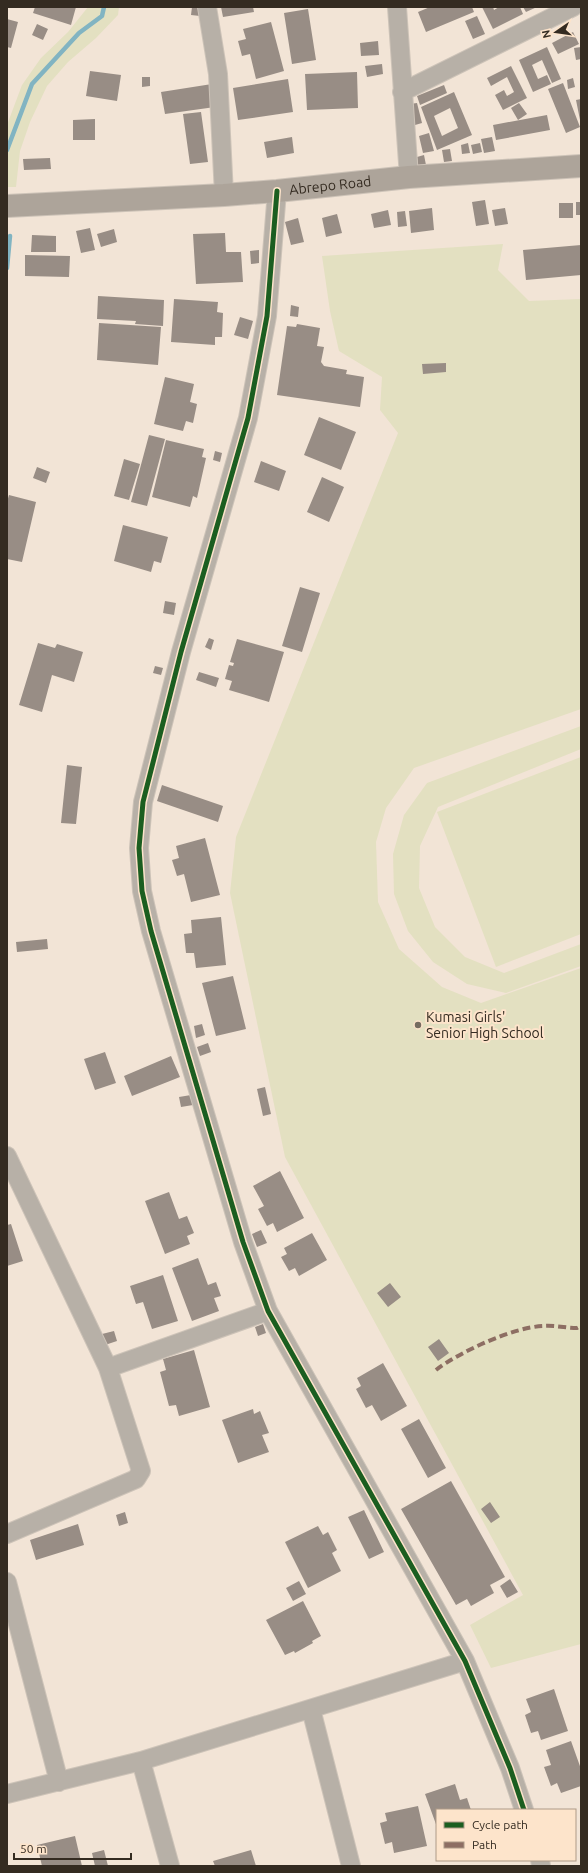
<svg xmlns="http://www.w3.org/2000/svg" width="588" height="1873" font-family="Ubuntu,sans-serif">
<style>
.green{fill:#e3e0c1}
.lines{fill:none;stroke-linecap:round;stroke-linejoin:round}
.stream{stroke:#81b4c2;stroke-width:4.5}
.building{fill:#988d85;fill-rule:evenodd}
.street-casing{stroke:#cdc3b8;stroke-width:20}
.secondary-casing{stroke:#cdc3b8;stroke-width:24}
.street{stroke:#b7b0a7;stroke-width:18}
.secondary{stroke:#ada49a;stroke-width:22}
.quiet{stroke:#8d6e63;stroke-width:4;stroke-dasharray:8 4;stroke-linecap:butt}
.cycleway-casing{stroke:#fde4cb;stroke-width:8}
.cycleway{stroke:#1b5e20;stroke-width:5}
.poi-dot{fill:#766c60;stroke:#fde4cb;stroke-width:1.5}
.labels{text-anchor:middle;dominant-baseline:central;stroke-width:4;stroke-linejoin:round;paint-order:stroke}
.street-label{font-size:14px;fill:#342b21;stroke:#fde4cb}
.poi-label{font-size:14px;fill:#342b21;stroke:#fde4cb;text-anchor:start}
</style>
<rect width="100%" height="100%" fill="#f2e4d6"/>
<path class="green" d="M88 7H119L118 15 96 38 68 62 47 86 30 122 20 151 16 187H7V125L22 85 41 58 68 32Z
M503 244 498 270 529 301 581 299V709L414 768 386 808 376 842 378 902 399 949 442 987 481 1003 581 968V1644L491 1668 470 1625 523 1595 285 1157 230 893 236 837 398 433 380 410 382 377 339 351 330 311 322 256Z
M581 726V749L438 807 420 846 419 888 435 927 465 957 504 973 581 944V966L506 993 467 984 433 962 408 931 394 894 393 854 404 815 427 783Z
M581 757V934L496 967 437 812Z"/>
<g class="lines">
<path class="stream" d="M7 150 32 84 79 33 102 16 104 7
M7 268 10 236"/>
</g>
<path class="building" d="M35 7H76L71 25 33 13Z
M192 7H202L200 16 191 15Z
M221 7H253L254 12 223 17Z
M430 7H472L474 12 426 32 418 12Z
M482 7H493L494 10 499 7H520L523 14 493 29Z
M523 7H537L526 12Z
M308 9 316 60 292 64 284 13Z
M477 16 485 34 473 39 465 21Z
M7 19 18 22 11 48 7 47Z
M271 22 284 71 256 79 250 54 242 56 238 41 246 39 243 29Z
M37 24 48 29 43 40 32 35Z
M573 32 579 44 558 54 552 43Z
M378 41 379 55 361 56 360 43Z
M547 47 561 79 552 83 542 60 532 65 538 79 547 75 551 84 533 92 519 60Z
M581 47V59L576 60 574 48Z
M382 64 383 74 367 77 365 66Z
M511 66 527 98 503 110 495 95 504 90 507 96 514 92 507 77 491 86 487 78Z
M90 71 121 75 117 101 86 96Z
M357 72 358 108 307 110 305 74Z
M142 77H150V86L142 87Z
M573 78 575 87 568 89 567 80Z
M288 79 293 112 238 120 233 88Z
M563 83 580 127 566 133 548 89Z
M212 84 215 107 165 114 161 92Z
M444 85 447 93 420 105 417 96Z
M454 92 472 135 437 150 421 107ZM450 108 458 128 442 136 434 116Z
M581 99V120H580L576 100Z
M417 103 422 123 415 125 410 104Z
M519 103 527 114 518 120 511 108Z
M201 112 208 162 190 164 183 114Z
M547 115 550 130 496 140 493 125Z
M95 119V140H73V120Z
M429 133 434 151 423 153 419 136Z
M292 137 294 153 267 158 264 142Z
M492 137 495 151 484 153 481 139Z
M468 143 470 153 462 154 461 145Z
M480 143 482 152 473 154 471 145Z
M450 149 452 161 444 162 442 150Z
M424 155 426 165 418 166 417 157Z
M50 158 51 169 24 170 23 159Z
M485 200 489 224 476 226 472 202Z
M576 202H581V215H576Z
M559 203H573V218H559Z
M432 208 434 230 411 233 409 211Z
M505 208 508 224 495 226 492 210Z
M388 210 391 225 374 228 371 214Z
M405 211 407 226 398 227 397 212Z
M337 214 342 233 326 237 322 218Z
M298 218 304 242 291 245 285 222Z
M90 228 95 250 81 253 76 231Z
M114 229 117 242 101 247 97 234Z
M225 233 226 252H241L243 282 196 284 193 234Z
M32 235 56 236V252H31Z
M581 245V275L526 280 523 250Z
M259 250V263L251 264 250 251Z
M25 255 70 256 69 277 25 276Z
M98 296 164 300 163 326 135 324 136 321 97 319Z
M174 299 218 302 217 312 223 313 222 337H215V345L171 342Z
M291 305 299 307 298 317 290 316Z
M240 317 253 321 248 339 234 335Z
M99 323 161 327 158 365 97 360Z
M297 324 320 328 317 346 324 347 321 362 324 366 347 370 346 374 364 377 360 407 277 395 287 326 296 327Z
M446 363V372L423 374 422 364Z
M165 377 194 384 190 402 197 404 193 423 186 421 183 431 154 424Z
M319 417 356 432 341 470 304 455Z
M149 435 165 439 147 506 131 502Z
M166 440 204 449 202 457 206 458 197 498 193 496 190 507 152 497Z
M215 451 222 453 220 462 213 460Z
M124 459 140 464 129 500 114 496Z
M261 461 286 471 279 491 254 482Z
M37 467 50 472 46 483 33 478Z
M322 477 344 487 329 522 307 512Z
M9 495 36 502 22 562 7 559V502Z
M123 525 168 537 161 563 154 561 151 572 114 561Z
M300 587 320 593 302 652 282 646Z
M165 601 176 603 174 615 163 613Z
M209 638 214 640 211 650 205 647Z
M237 639 284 652 269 702 229 690 232 681 225 679 229 665 233 666 234 663 230 662Z
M38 643 55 648 57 644 83 652 74 682 52 675 42 712 19 705Z
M155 666 163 668 161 675 153 673Z
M199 672 219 678 216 687 196 680Z
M67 765 82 767 76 824 61 823Z
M162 785 223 806 218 822 157 801Z
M205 838 220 895 191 902 184 874 177 876 172 860 179 858 176 846Z
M221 917 226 965 196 968 194 953H186L184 934 192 933 191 920Z
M47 939 48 949 17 952 16 942Z
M233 976 246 1029 216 1036 202 983Z
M202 1024 205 1035 196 1038 194 1026Z
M208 1043 211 1052 200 1056 197 1047Z
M105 1052 116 1083 95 1090 84 1059Z
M171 1056 180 1077 132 1096 124 1076Z
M265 1087 271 1114 263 1116 257 1089Z
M191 1095 193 1105 181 1107 179 1097Z
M280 1171 304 1218 277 1232 273 1223 267 1226 258 1209 264 1206 253 1186Z
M169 1192 179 1219 187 1216 194 1233 187 1236 190 1244 165 1254 145 1201Z
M11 1224 23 1261 7 1266V1225Z
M261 1230 267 1243 257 1247 252 1234Z
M312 1233 327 1260 299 1276 295 1268 289 1271 281 1257 287 1254 284 1248Z
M198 1258 208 1285 216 1282 221 1296 214 1298 219 1311 192 1321 172 1268Z
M163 1275 178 1321 152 1329 143 1302 136 1304 130 1286Z
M390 1283 401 1297 388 1307 377 1293Z
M263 1324 266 1333 258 1336 255 1327Z
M114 1331 117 1341 105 1345 102 1334Z
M439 1339 449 1353 438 1361 428 1347Z
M194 1350 210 1407 179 1416 176 1405 169 1406 160 1372 166 1370 163 1359Z
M383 1363 407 1406 381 1421 372 1405 366 1408 356 1389 361 1386 357 1378Z
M253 1409 254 1414 260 1411 269 1433 262 1435 269 1452 238 1463 222 1420Z
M419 1419 446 1468 428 1478 401 1429Z
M451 1481 505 1577 490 1585 494 1593 471 1606 467 1599 456 1605 401 1509Z
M490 1502 500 1517 491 1523 481 1509Z
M364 1510 384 1552 369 1559 348 1517Z
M125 1512 128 1523 119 1526 116 1515Z
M78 1524 84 1545 36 1560 30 1540Z
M318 1526 323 1535 328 1532 337 1550 332 1553 341 1571 308 1588 285 1542Z
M510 1579 518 1592 507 1598 500 1586Z
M299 1581 306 1594 293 1601 286 1588Z
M303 1601 321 1636 312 1641 313 1643 295 1653 294 1651 285 1655 266 1620Z
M554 1689 568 1731 541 1740 538 1731 531 1733 525 1715 531 1712 526 1699Z
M571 1741 581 1769V1786L561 1793 557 1783 551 1786 544 1767 551 1765 546 1750Z
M455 1784 460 1800 467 1798 471 1810H437V1827L425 1794Z
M418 1806 427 1846 394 1853 392 1842 385 1844 380 1823 387 1821 385 1813Z
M75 1836 82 1866H42L37 1845Z
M104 1850 108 1866H95L92 1853Z
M251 1850 256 1866H215L213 1861Z"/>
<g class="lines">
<defs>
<path id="street" d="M207 7 218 74 224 195
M397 7 409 177
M402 92 573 7
M277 191 267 316 248 418 181 652 143 802 139 848 142 891 151 931 243 1242 268 1311 465 1661 510 1768 524 1810
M7 1156 108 1368 141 1471 136 1479 7 1534
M108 1368 268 1311
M7 1582 59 1782
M311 1709 351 1866
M141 1761 170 1866
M7 1794 141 1761 465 1661
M540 1860 541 1866"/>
<g id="secondary">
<path id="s1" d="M7 206 224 195 277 191 409 177 581 166"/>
</g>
</defs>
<use href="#street" class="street-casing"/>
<use href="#secondary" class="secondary-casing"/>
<use href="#street" class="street"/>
<use href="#secondary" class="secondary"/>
<path class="quiet" d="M436 1370C459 1352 514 1327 543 1326 554 1325 566 1328 577 1328L581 1326"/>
<defs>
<path id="cycleway" d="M277 191 267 316 248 418 181 652 143 802 139 848 142 891 151 931 243 1242 268 1311 465 1661 510 1768 524 1810"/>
</defs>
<use href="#cycleway" class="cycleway-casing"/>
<use href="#cycleway" class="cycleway"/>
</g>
<circle class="poi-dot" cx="418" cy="1025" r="4"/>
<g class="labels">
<g class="street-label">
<text stroke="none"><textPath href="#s1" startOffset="324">Abrepo Road</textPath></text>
</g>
<g class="poi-label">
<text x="426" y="1017">Kumasi Girls'<tspan x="426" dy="16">Senior High School</tspan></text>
</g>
</g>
<rect width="588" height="1873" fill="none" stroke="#342b21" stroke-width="16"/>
<rect x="436" y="1809" width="140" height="52" fill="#fde4cb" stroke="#ad9a87"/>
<rect x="444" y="1822" width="20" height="6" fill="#1b5e20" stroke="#ad9a87"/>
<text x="472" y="1829" font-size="12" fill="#342b21">Cycle path</text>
<rect x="444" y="1842" width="20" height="6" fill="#8d6e63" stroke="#ad9a87"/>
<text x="472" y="1849" font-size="12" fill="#342b21">Path</text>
<g transform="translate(556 32) rotate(257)" stroke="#fde4cb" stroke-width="3" paint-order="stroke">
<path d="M0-3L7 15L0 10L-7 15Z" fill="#342b21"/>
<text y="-6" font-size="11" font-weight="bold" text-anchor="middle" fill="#342b21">N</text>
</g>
<path d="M14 1853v6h117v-6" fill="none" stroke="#342b21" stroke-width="2"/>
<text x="20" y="1853" font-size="12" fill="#342b21" stroke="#fde4cb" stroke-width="3" paint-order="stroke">50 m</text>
</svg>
